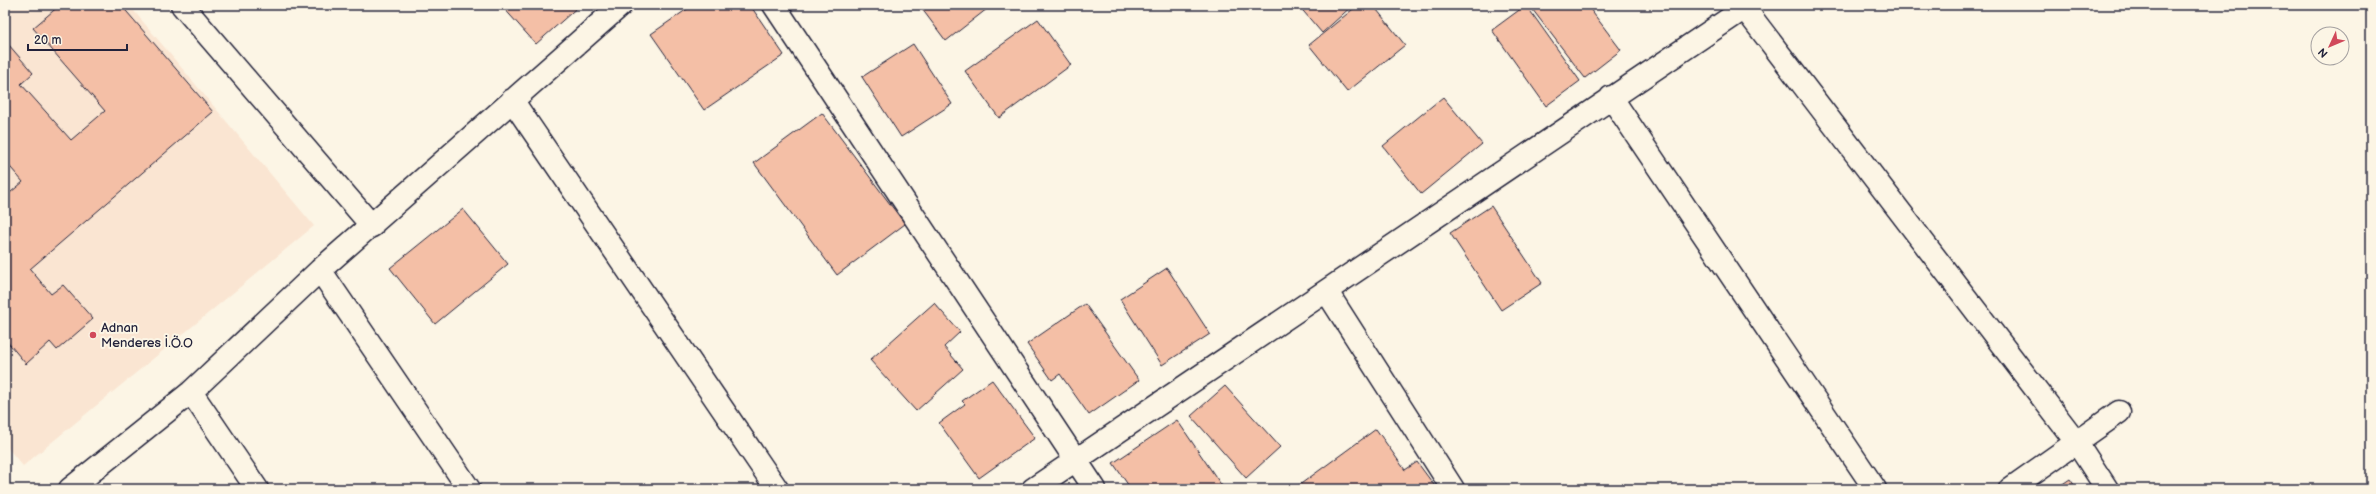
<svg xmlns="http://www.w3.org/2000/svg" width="2376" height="494" font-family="'Balsamiq Sans',sans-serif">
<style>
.built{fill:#fae5d2}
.building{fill:#f4bfa6;stroke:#22223b}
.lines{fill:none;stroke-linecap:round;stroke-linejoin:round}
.minor-casing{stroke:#22223b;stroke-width:25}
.minor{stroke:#fcf5e5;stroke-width:22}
.poi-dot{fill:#d1495b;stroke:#fcf5e5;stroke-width:1.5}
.labels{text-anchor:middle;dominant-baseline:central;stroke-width:4;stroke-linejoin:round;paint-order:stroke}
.poi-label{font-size:13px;fill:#22223b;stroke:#fcf5e5;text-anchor:start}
</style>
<rect width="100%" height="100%" fill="#fcf5e5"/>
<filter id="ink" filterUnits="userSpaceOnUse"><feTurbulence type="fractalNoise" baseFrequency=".025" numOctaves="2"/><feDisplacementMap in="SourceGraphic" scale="8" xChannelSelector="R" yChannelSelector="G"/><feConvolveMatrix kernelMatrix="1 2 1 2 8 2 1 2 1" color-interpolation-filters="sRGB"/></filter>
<g filter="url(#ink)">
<path class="built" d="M5 5H129L314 226 23 466 5 445Z"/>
<path class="building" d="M60 5H121L213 112 30 269 51 294 63 285 93 319 57 350 50 342 26 364 5 339V197L23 182 5 161V46L8 44 33 73 21 84 71 140 105 111 33 28Z
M501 5H580L536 44Z
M693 5H750L784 55 704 110 651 34Z
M919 5H992L946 41Z
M1298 5H1353L1322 33Z
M1358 5H1373L1405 45 1347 92 1309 45Z
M1526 5 1580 81 1546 106 1492 30Z
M1529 5H1587L1621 50 1585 78Z
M1038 19 1071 65 999 118 965 71Z
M913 44 952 104 901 137 862 77Z
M1443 97 1482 144 1421 194 1383 146Z
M822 113 905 224 837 275 754 163Z
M1491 206 1542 283 1501 310 1450 233Z
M463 209 508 264 435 324 390 268Z
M1167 268 1210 334 1162 365 1120 299Z
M934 303 960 332 944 347 963 369 916 411 870 360Z
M1085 304 1139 380 1089 415 1060 374 1052 380 1027 344Z
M992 380 1035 438 979 478 939 423 965 404 962 401Z
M1225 386 1280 447 1246 478 1191 416Z
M1177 420 1224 489H1131L1113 463Z
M1376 429 1405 470 1417 462 1437 489H1300L1298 486Z
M2070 479 2077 489H2055Z"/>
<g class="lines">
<defs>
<path id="minor" d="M182 5 372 226
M774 5 1095 489
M1742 5 2077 443 2107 489
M1611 97 1875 489
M512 100 777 489
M320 270 469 489
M1327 292 1453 489
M191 392 257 489
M70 489 191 392 320 270 621 5
M1033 489 1745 8
M2010 489 2119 412"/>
</defs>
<use href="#minor" class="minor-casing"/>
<use href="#minor" class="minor"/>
</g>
</g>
<circle class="poi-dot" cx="93" cy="335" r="4"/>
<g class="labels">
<g class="poi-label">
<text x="101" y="328">Adnan<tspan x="101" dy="15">Menderes İ.Ö.O</tspan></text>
</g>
</g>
<rect width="2376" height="494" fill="none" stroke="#fcf5e5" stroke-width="20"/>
<rect x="10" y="10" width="2356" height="474" fill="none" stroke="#22223b" stroke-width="1.5" filter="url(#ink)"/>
<g transform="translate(2330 46) rotate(226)"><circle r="19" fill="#fcf5e5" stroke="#a5a1a1"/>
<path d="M0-3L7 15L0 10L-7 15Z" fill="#d1495b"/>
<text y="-6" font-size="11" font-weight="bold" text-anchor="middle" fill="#22223b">N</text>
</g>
<path d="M28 44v6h99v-6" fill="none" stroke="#22223b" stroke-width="2"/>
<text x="34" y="44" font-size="12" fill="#22223b" stroke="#fcf5e5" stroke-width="3" paint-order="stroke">20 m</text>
</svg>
